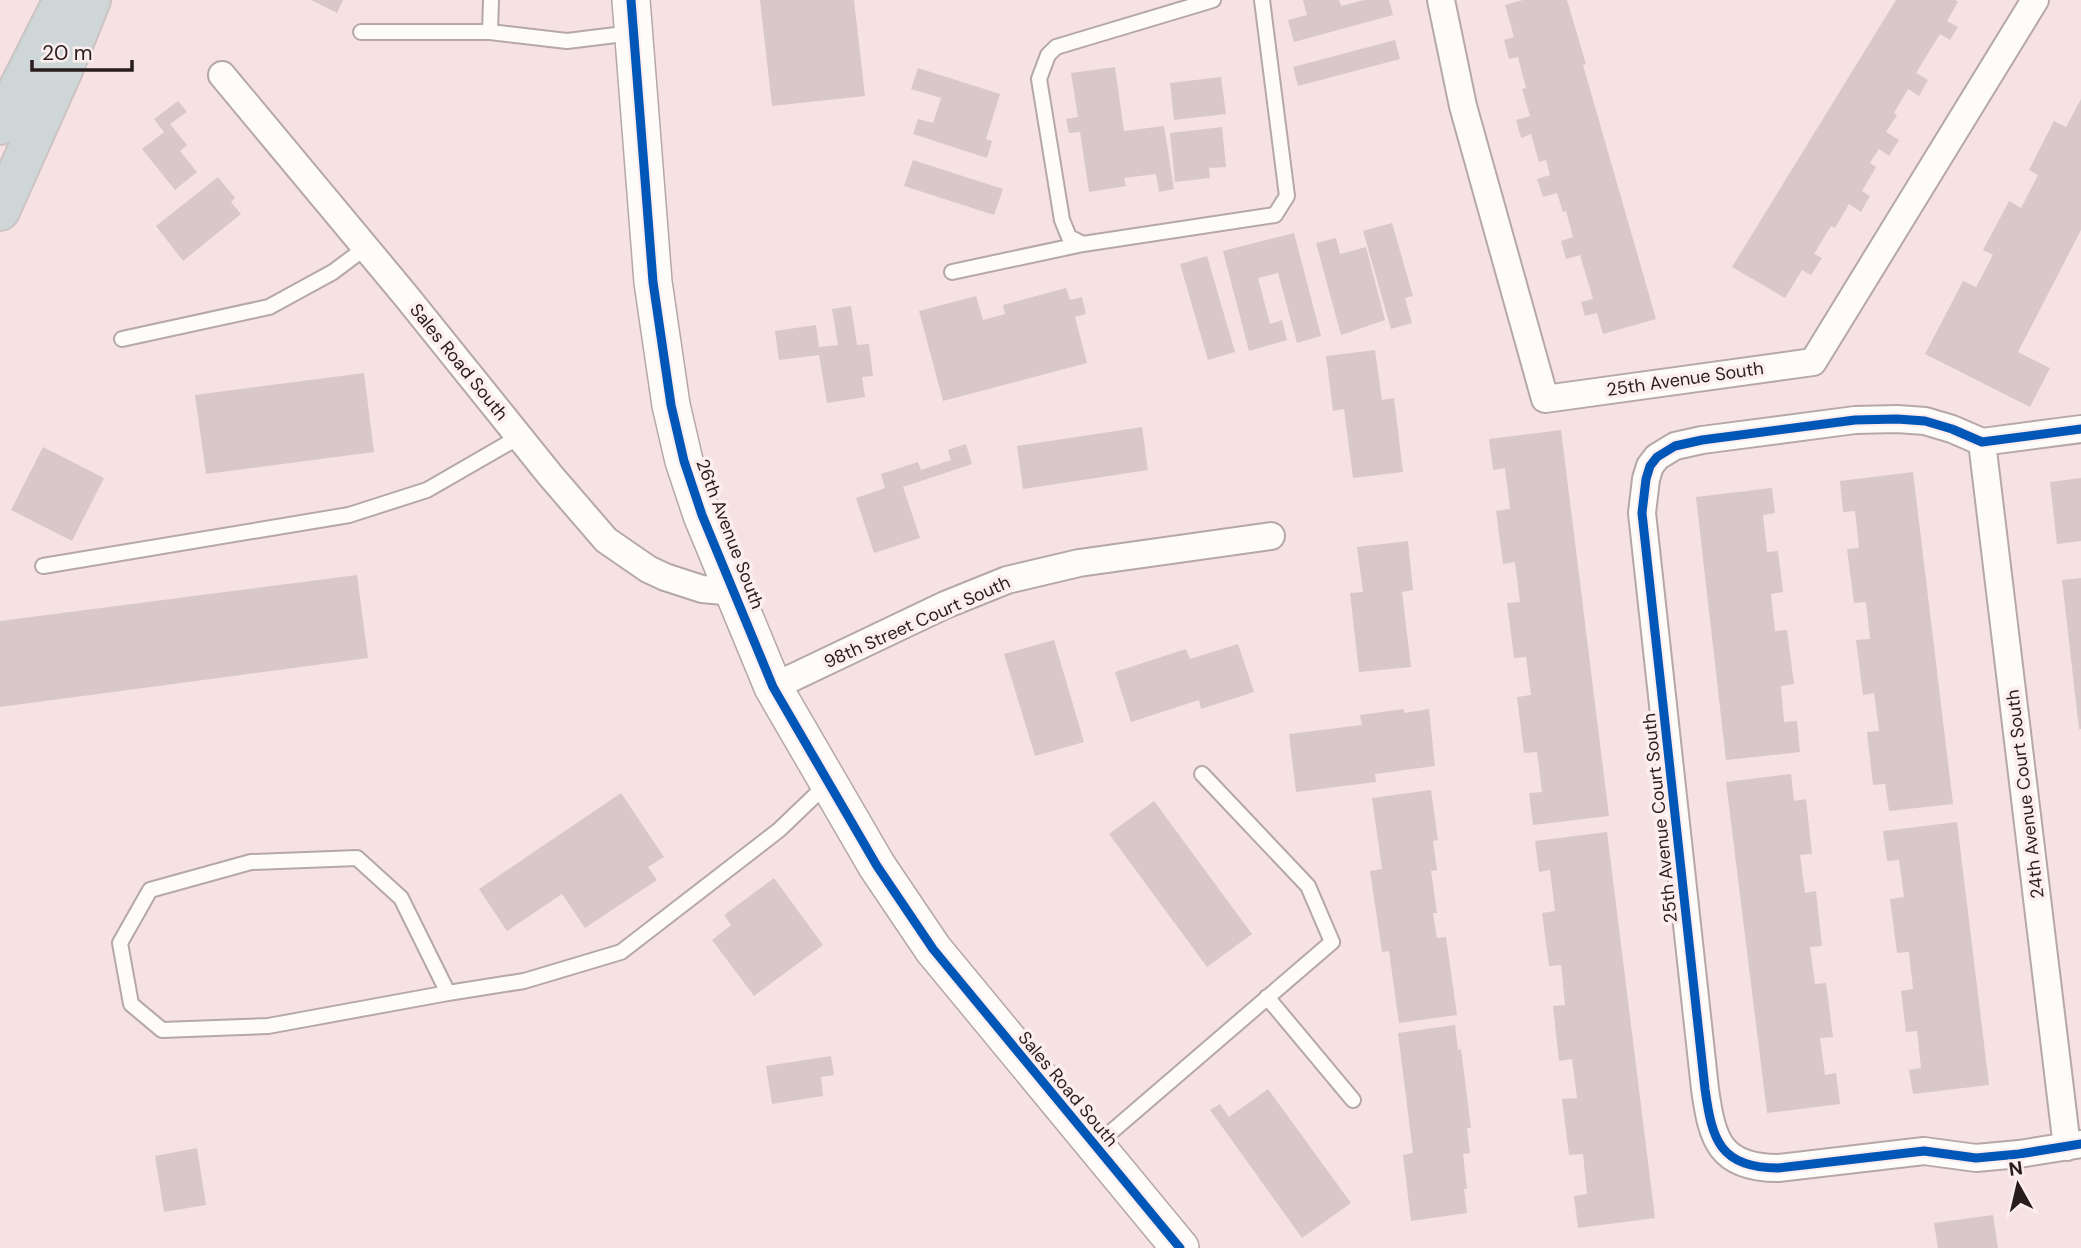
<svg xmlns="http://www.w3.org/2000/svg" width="2081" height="1248" font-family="'DM Sans',sans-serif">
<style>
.building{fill:#d8c8c9}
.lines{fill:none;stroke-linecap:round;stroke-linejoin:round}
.lane-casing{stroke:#b6a7a8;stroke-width:18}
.street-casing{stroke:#b6a7a8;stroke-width:30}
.secondary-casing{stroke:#b6a7a8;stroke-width:40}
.highway-casing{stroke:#cdc3c3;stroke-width:42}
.lane{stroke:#fefbfb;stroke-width:14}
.street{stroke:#fefbfb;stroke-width:26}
.secondary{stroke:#fefbfb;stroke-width:37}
.highway{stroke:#ced6d7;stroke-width:38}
.cycleway-casing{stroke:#fcedee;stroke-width:13}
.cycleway{stroke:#0057b8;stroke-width:9}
.labels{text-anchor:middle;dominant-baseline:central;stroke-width:7;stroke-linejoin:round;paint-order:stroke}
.street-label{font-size:18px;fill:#281c1d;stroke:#fcedee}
</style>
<rect width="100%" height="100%" fill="#f6e2e3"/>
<path class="building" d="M311 0H343L337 13Z
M760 0H854L865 96 772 106Z
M1303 0H1339L1341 6 1364 0H1389L1393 15 1294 42 1288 20 1307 15Z
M1523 0H1567L1586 64 1583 65 1656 319 1603 334 1597 313 1585 316 1581 302 1593 299 1580 255 1566 259 1561 241 1573 237 1566 211 1563 212 1557 193 1543 197 1537 179 1550 175 1546 160 1539 162 1531 134 1521 138 1516 120 1530 116 1522 89 1526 88 1518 57 1509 59 1504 40 1514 37 1505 5Z
M1896 0H1955L1958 2 1947 21 1958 27 1950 40 1940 34 1916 73 1928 80 1919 96 1908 89 1894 113 1897 115 1886 132 1899 140 1889 156 1879 149 1870 163 1876 167 1862 191 1870 196 1861 212 1849 204 1835 228 1831 226 1814 254 1822 258 1811 275 1802 270 1785 298 1732 267Z
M1395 40 1400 59 1298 86 1293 67Z
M1115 67 1124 131 1164 126 1174 189 1159 192 1156 174 1124 178 1126 186 1089 192 1080 132 1069 133 1066 119 1078 117 1071 73Z
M918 68 1000 94 986 139 992 141 987 158 913 134 918 119 933 123 941 98 911 89Z
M1221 77 1226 114 1174 120 1170 83Z
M2081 99V230L2018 352 2050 368 2030 407 1925 354 1963 281 1976 287 1993 255 1983 250 2009 201 2021 208 2038 175 2029 170 2054 121 2066 127Z
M178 101 187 112 170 124 187 145 180 151 197 172 175 190 142 149 164 132 154 119Z
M1222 127 1226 167 1209 168 1210 178 1175 182 1170 133Z
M913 160 1003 189 994 215 904 186Z
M218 177 235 198 231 202 241 214 183 261 156 226Z
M1392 223 1413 296 1405 298 1412 323 1391 329 1363 231Z
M1294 233 1321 336 1297 343 1278 273 1258 278 1270 324 1282 320 1287 340 1249 351 1223 251Z
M1336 238 1340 254 1366 247 1385 320 1341 335 1316 243Z
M1207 256 1235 352 1208 360 1180 264Z
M1066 288 1070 300 1082 297 1086 314 1075 317 1087 363 943 401 919 311 976 296 983 320 1005 314 1003 305Z
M851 306 857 345 869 344 873 376 862 377 865 397 827 403 819 355 779 360 775 331 816 325 819 347 838 345 832 309Z
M1375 350 1382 400 1394 398 1403 472 1353 478 1344 409 1333 411 1326 356Z
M364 373 374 452 206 474 195 395Z
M1142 427 1148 470 1023 489 1017 446Z
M1561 430 1609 816 1533 825 1529 793 1542 792 1537 752 1524 753 1517 697 1531 695 1526 657 1514 658 1507 603 1520 602 1515 562 1503 564 1496 511 1510 509 1505 468 1493 470 1489 439Z
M966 444 972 464 903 487 920 538 874 553 856 498 885 488 881 474 918 462 921 470 951 460 948 450Z
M43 447 104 478 72 541 11 510Z
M1913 472 1953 804 1889 811 1885 784 1873 785 1867 732 1879 731 1874 693 1863 695 1856 640 1870 639 1866 602 1854 603 1847 549 1859 548 1855 511 1843 512 1840 481Z
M2081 478V541L2057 544 2050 482Z
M1772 488 1775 513 1763 515 1767 552 1778 551 1783 592 1771 594 1775 631 1787 630 1794 684 1781 686 1784 722 1797 721 1800 752 1726 760 1696 497Z
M1408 541 1413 590 1402 592 1411 667 1359 672 1350 593 1363 592 1357 547Z
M357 575 368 658 0 707V621Z
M2081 578V729H2079L2062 580Z
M1054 640 1084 742 1035 756 1004 654Z
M1238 644 1254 692 1201 709 1199 700 1131 722 1115 672 1186 649 1190 659Z
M1404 709V713L1429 709 1435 766 1375 774 1376 782 1296 792 1289 734 1362 725 1360 715Z
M1791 774 1794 801 1806 799 1812 854 1800 855 1805 893 1816 891 1822 946 1810 947 1815 984 1826 983 1833 1037 1820 1038 1825 1075 1836 1073 1840 1104 1767 1113 1726 782Z
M1431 790 1438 840 1433 841 1437 870 1431 871 1437 913H1433L1437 938 1446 937 1457 1015 1399 1023 1389 951 1382 952 1370 871 1382 869 1372 798Z
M621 793 664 857 648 867 657 880 585 928 562 894 507 931 479 889Z
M1154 801 1252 934 1207 967 1109 834Z
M1957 822 1989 1085 1913 1094 1909 1070 1921 1068 1917 1031 1906 1032 1901 991 1913 989 1909 952 1897 953 1890 899 1904 897 1899 860 1887 861 1883 831Z
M1607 832 1655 1218 1578 1228 1574 1196 1587 1194 1583 1154 1569 1155 1562 1099 1577 1098 1572 1059 1559 1061 1553 1006 1565 1005 1561 965 1549 966 1542 913 1555 911 1550 870 1539 872 1535 841Z
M774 878 823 945 754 996 712 940 731 925 724 915Z
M1455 1025 1458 1050 1461 1049 1471 1128H1467L1470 1153 1463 1154 1467 1189H1464L1467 1213 1411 1221 1403 1155 1413 1153 1398 1033Z
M831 1056 834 1075 821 1077 823 1096 772 1104 766 1066Z
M1268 1089 1351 1203 1302 1238 1210 1110 1220 1104 1229 1117Z
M197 1148 206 1205 164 1212 155 1156Z
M1993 1215 1998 1248H1938L1934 1223Z"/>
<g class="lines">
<defs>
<path id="lane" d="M1213 0 1056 47 1048 55 1039 79 1062 220 1069 237 1083 244 1275 215 1287 196 1262 0
M361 32H490L567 41 632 33
M490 32 491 0
M952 272 1083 244
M122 339 269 307 333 272 365 248
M43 566 349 515 427 490 519 437
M448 993 401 898 357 858 251 862 150 890 120 943 131 1004 162 1030 268 1026 448 993 524 981 621 952 779 830 828 783
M1267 997 1353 1100
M1096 1145 1332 942 1308 886 1202 774"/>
<path id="street" d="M1441 0 1463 106 1545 399 1813 362 2035 0
M222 75 406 296 550 475 606 540 648 569 665 577 702 589 734 592
M2081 429 1982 442 1952 429 1925 421 1897 419 1855 420 1702 440 1675 446 1657 457 1650 466 1646 479 1642 513 1705 1089C1712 1140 1720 1168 1778 1168L1924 1151 1976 1158 2019 1154 2081 1144
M1982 442 2067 1147
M773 687 945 605 1007 580 1079 563 1271 536"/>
<path id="secondary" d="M631 0 653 282 671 405 684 461 702 515 773 687 877 866 933 949 1180 1248"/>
<path id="highway" d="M0 125 63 0
M0 211 63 70 91 0"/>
</defs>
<use href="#lane" class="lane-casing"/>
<use href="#street" class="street-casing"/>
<use href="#secondary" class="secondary-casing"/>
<use href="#highway" class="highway-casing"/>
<use href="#lane" class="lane"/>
<use href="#street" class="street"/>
<use href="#secondary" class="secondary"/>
<use href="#highway" class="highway"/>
<defs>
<path id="cycleway" d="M631 0 653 282 671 405 684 461 702 515 773 687 877 866 933 949 1180 1248
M2081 429 1982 442 1952 429 1925 421 1897 419 1855 420 1702 440 1675 446 1657 457 1650 466 1646 479 1642 513 1705 1089C1712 1140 1720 1168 1778 1168L1924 1151 1976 1158 2019 1154 2081 1144"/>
</defs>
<use href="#cycleway" class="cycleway-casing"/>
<use href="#cycleway" class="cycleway"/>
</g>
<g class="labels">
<g class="street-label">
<text transform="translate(459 362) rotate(51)">Sales Road South</text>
<text transform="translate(1685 379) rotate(-8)">25th Avenue South</text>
<text transform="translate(730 534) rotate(69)">26th Avenue South</text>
<text transform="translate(917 622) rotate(-24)">98th Street Court South</text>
<text transform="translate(2025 794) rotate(-97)">24th Avenue Court South</text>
<text transform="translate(1660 818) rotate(-96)">25th Avenue Court South</text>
<text transform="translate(1068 1089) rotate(50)">Sales Road South</text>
</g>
</g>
<g transform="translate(2018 1185) rotate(352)" stroke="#fcedee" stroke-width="5" paint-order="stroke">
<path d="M0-5L12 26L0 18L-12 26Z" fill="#281c1d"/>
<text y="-10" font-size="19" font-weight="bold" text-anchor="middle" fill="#281c1d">N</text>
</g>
<path d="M32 60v10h100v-10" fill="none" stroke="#281c1d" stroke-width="3.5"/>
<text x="42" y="60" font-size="21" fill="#281c1d" stroke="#fcedee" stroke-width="5" paint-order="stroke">20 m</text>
</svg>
